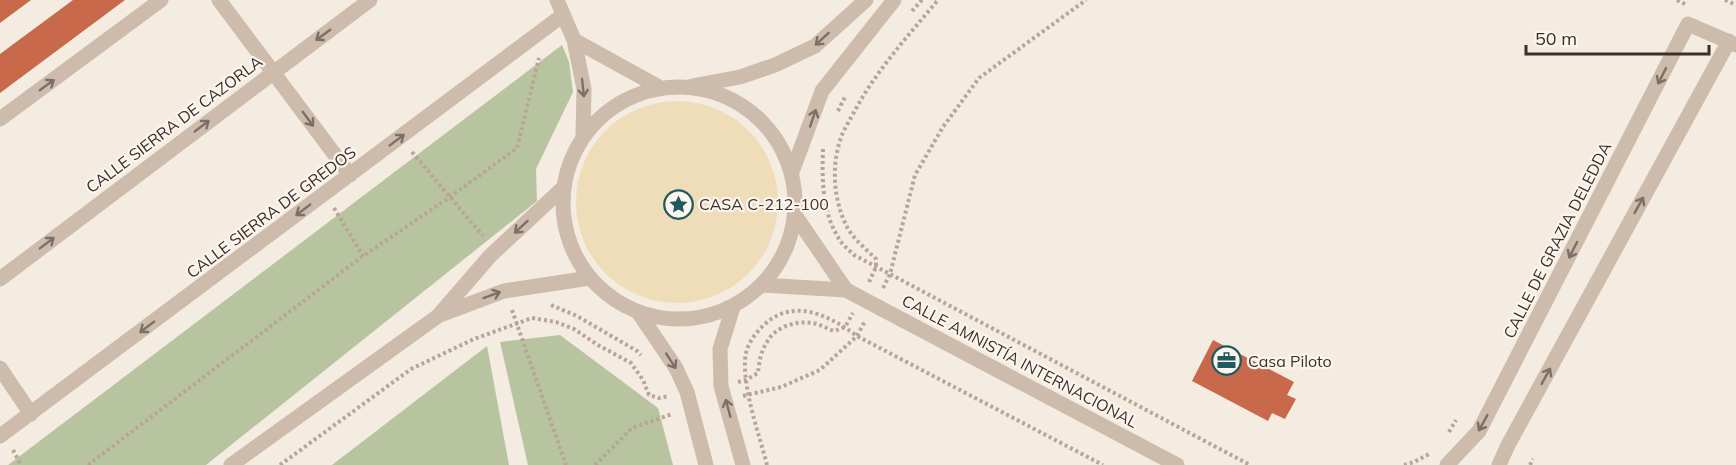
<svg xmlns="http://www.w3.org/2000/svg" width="1736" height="465" font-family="Mulish,sans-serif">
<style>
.green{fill:#b8c4a0}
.sand{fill:#efdcb8}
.building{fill:#c8694b}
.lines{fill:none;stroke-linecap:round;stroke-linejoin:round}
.path{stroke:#b9a596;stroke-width:4;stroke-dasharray:3 3;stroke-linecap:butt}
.minor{stroke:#cdbbac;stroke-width:15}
.tertiary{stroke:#cdbbac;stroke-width:15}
.oneway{stroke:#7d6f65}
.labels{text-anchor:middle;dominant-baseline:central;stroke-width:4.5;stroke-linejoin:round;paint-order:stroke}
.street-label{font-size:16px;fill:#3b302b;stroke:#fbf5ee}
.poi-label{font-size:16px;fill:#3b302b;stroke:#fbf5ee;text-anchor:start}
</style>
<rect width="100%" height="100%" fill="#f4ebe1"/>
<path class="green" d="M562 45 569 62 573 92 536 169 537 201 206 465H8Z
M560 335 658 408 673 465H528L500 342Z
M487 346 509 465H332Z"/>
<path class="sand" d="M576 202a101 101 0 1 1 202 0a101 101 0 1 1-202 0Z"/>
<path class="building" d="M0 0H31L0 23Z
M73 0H125L0 93V54Z
M1213 340 1294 382 1287 395 1296 399 1285 419 1272 413 1268 421 1192 381Z"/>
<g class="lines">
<path class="path" d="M1677 0 1687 5
M1725 0 1736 5
M912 11 922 0
M838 111 845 97
M823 149C822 179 822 211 838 237 841 244 848 249 854 255L1250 465
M412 152 483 236
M334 208 363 256
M869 282 876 267V259C866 249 852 238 846 225 833 198 831 163 842 135 845 128 849 121 853 114 875 72 907 37 938 0
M883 288 890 274 915 175 943 127 979 78 1086 0
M551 305 577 316 637 351 641 355
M512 310 566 465
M738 382 746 380 758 373C759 362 761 351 767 342 775 326 800 319 817 324 823 326 828 329 834 331L845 327 853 313
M743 396 781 387 820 370 857 336 865 321
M1449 432 1456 420
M13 450 21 465
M88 465 363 256 450 197 517 148 539 58
M280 465 411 369 474 339 532 318 556 322 574 329 598 345 631 363 643 380 649 395 659 398 669 396
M595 465 632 428 672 414
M767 465C759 434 744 393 745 362 745 349 751 339 759 330 789 296 826 313 857 336L1103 465
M1404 465 1414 462 1431 453
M1530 465 1533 459"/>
<path class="minor" d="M219 0 350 175
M557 0 574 40 584 89 583 137
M574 40 659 87
M563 203a116 116 0 1 1 232 0a116 116 0 1 1-232 0Z
M0 119 161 0
M795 215 846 290
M0 279 370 0
M762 285 846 290 1177 465
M733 307 720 349 721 386 743 465
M638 312 676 368 687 392 706 465
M0 368 31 414
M0 436 563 15
M1447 465 1479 431 1688 24 1736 45
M1499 465 1508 445 1729 41"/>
<path class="tertiary" d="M692 86 740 77 775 65 815 46 866 0
M792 172 822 91 894 0
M440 315 504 291 590 278
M231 465 438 316 490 256 564 187"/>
</g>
<defs><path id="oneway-shaft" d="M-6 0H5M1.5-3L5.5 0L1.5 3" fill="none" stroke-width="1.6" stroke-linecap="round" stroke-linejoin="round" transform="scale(1.5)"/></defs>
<g class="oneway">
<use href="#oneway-shaft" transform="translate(323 35) rotate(144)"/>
<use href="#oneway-shaft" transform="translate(822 39) rotate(138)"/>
<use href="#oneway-shaft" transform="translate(1662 76) rotate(117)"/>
<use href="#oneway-shaft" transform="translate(47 85) rotate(-36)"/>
<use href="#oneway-shaft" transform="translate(583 88) rotate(84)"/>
<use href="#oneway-shaft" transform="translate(813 118) rotate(-71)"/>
<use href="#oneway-shaft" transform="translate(308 119) rotate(54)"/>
<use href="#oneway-shaft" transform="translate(202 126) rotate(-37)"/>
<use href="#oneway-shaft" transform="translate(397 140) rotate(-37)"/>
<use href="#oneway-shaft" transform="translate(1639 205) rotate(-61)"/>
<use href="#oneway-shaft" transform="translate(303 210) rotate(143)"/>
<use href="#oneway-shaft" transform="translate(521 227) rotate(137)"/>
<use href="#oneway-shaft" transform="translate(47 243) rotate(-37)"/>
<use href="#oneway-shaft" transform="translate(1573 250) rotate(117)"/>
<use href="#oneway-shaft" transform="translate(492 295) rotate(-20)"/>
<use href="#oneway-shaft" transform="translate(147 327) rotate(143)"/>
<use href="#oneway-shaft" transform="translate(671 361) rotate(57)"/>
<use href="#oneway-shaft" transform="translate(1546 376) rotate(-61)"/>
<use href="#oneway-shaft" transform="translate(728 408) rotate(-105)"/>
<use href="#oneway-shaft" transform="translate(1483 423) rotate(119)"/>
</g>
<defs>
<symbol id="sight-ring" viewBox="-11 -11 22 22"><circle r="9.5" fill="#fbf5ee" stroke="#1f5a5e" stroke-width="1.5"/><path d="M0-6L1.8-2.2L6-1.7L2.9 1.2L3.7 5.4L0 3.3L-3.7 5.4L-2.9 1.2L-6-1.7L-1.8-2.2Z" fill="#1f5a5e"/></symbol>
<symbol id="office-ring" viewBox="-11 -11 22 22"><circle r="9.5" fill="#fbf5ee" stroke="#1f5a5e" stroke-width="1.5"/><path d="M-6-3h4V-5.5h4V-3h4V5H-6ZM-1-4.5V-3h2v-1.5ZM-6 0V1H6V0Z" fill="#1f5a5e"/></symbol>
</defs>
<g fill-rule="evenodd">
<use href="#sight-ring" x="662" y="188" width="33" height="33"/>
<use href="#office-ring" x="1210" y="344" width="33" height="33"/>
</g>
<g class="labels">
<g class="street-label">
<text transform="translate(174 124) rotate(-37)">CALLE SIERRA DE CAZORLA</text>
<text transform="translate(271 212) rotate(-37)">CALLE SIERRA DE GREDOS</text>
<text transform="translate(1557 240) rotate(-63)">CALLE DE GRAZIA DELEDDA</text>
<text transform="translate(1020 361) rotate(28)">CALLE AMNISTÍA INTERNACIONAL</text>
</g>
<g class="poi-label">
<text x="699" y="204">CASA C-212-100</text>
<text x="1248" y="361">Casa Piloto</text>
</g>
</g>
<path d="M1526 45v9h183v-9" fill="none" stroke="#3b302b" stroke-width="3"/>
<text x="1535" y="45" font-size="18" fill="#3b302b" stroke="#fbf5ee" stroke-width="4.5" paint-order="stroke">50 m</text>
</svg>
